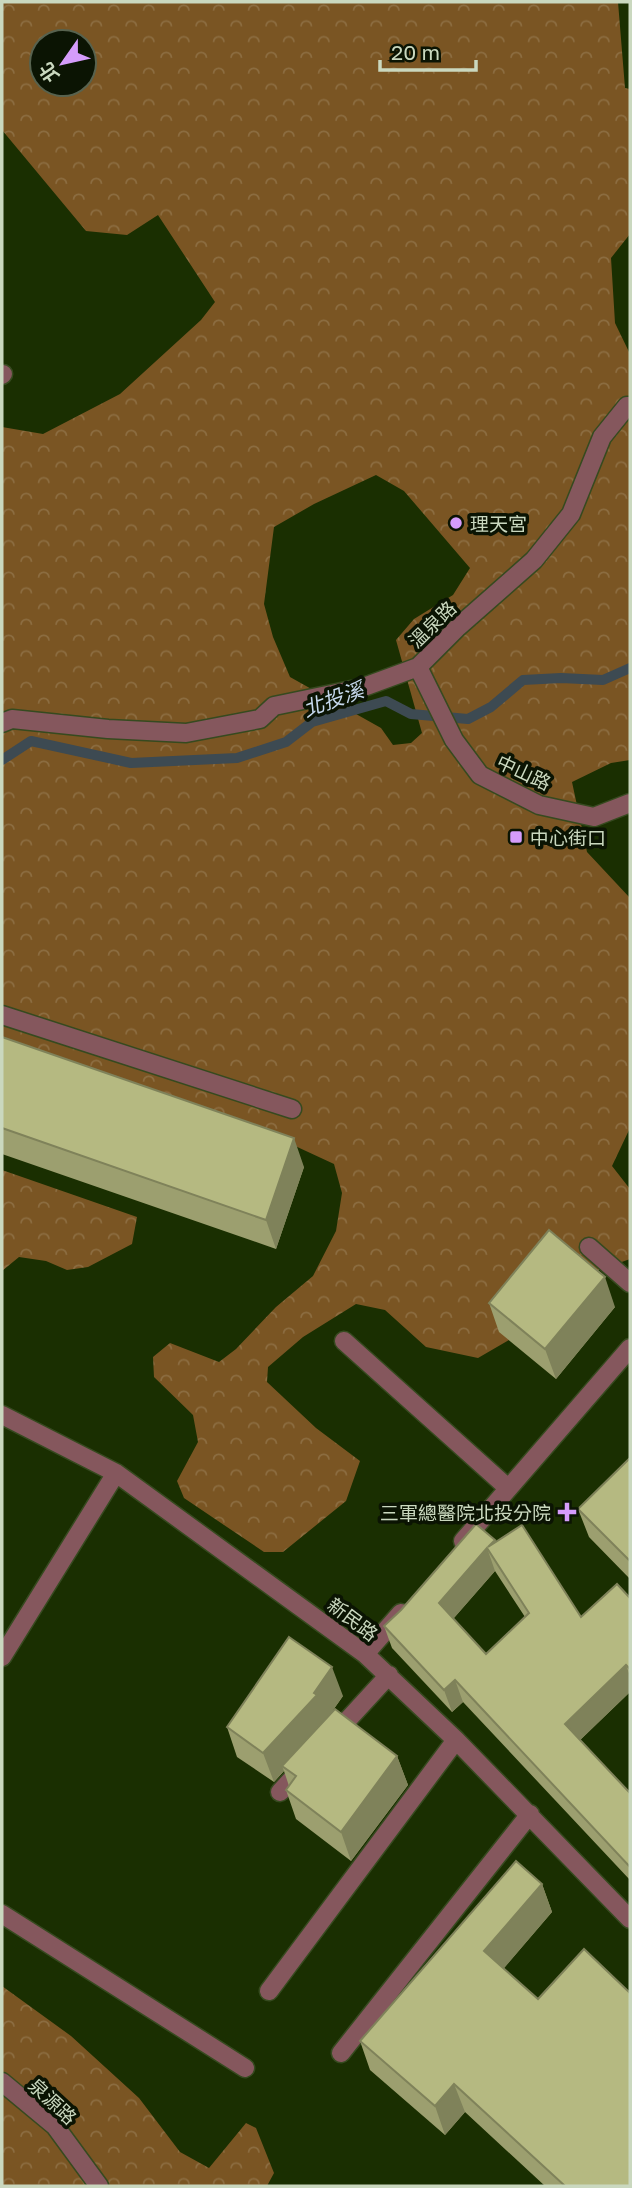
<svg xmlns="http://www.w3.org/2000/svg" width="632" height="2188" font-family="'Golos Text','Noto Sans TC',sans-serif">
<style>
.forest{fill:url(#forest-crowns);fill-rule:evenodd}
.lines{fill:none;stroke-linecap:round;stroke-linejoin:round}
.stream{stroke:#3d4a52;stroke-width:10}
.minor-casing{stroke:#364a1f;stroke-width:21}
.minor{stroke:#85575d;stroke-width:18}
.wall{fill:#9c9f6f;fill-rule:evenodd}
.shaded-wall{fill:#7f825a}
.building{fill:#b5b981;stroke:#7f825a;stroke-width:2;fill-rule:evenodd}
.poi-dot{fill:#d59cfb;stroke:#0b1403;stroke-width:2.5}
.labels{text-anchor:middle;dominant-baseline:central;stroke-width:7;stroke-linejoin:round;paint-order:stroke}
.poi-label{font-size:19px;fill:#cad8bf;stroke:#0b1403;text-anchor:start}
.street-label{font-size:19px;fill:#cad8bf;stroke:#0b1403}
.water-label{font-size:21px;font-style:italic;fill:#c6d8ec;stroke:#0b1403}
</style>
<defs>
<pattern id="forest-crowns" width="20" height="18" patternUnits="userSpaceOnUse" patternTransform="scale(1.75)"><rect width="20" height="18" fill="#7a5523"/><path d="M2 6a3 3 0 1 1 6 0M12 15a3 3 0 1 1 6 0" fill="none" stroke="#8c6d41"/></pattern>
</defs>
<rect width="100%" height="100%" fill="#1a2f01"/>
<path class="forest" d="M2 2H618L625 88 630 89V234L611 258 615 323 630 354V760L611 763 572 782 587 852 630 898V1128L612 1166 630 1189V1259L580 1277 509 1340 478 1358 426 1347 385 1310 356 1304 303 1337 268 1367 267 1382 316 1428 360 1461 346 1501 283 1552H264L184 1498 177 1481 198 1442 193 1415 154 1377 153 1357 170 1343 219 1362 236 1349 276 1307 313 1276 336 1231 342 1193 334 1164 293 1145 98 1079 2 1041V427L43 434 120 394 201 320 215 302 158 215 127 235 86 231 2 130ZM42 42H84V84H42ZM376 475 404 491 470 568 453 595 414 619 396 640 422 733 411 743 393 745 381 728 290 677 273 637 264 604 274 527 314 504Z
M2 1170 137 1217 132 1244 88 1267 67 1270 46 1261 19 1257 2 1271Z
M2 1986 71 2036 139 2098 180 2152 209 2168 246 2123 256 2128 274 2173 267 2186H2Z"/>
<g class="lines">
<path class="stream" d="M2 760 31 741 131 763 237 758 286 742 312 722 386 701 411 714 468 719 491 707 523 680 561 678 603 680 630 668"/>
<defs>
<path id="minor" d="M2 375 3 374
M418 667 454 740 480 775 539 805 594 817 630 803
M2 723 12 719 108 729 186 733 260 719 274 706 361 688 418 667 458 627 534 560 571 514 602 437 627 406H630
M2 1015 292 1109
M589 1247 630 1283
M344 1341 508 1488
M2 1415 116 1473 365 1654 456 1740 630 1919
M463 1541 630 1348
M365 1654 401 1613
M2 1657 116 1473
M332 1737 389 1675
M280 1792 303 1767
M2 1914 245 2068
M269 1991 456 1740
M341 2053 530 1814
M2 2082 55 2126 99 2186"/>
</defs>
<use href="#minor" class="minor-casing"/>
<use href="#minor" class="minor"/>
</g>
<path class="wall" d="M2 1037 304 1167 276 1249 2 1154Z
M489 1303 615 1307 556 1379 499 1332Z
M630 1458V1579L589 1537 578 1509Z
M495 1542 581 1617 630 1598V1692L580 1740 630 1793V1880L463 1702 452 1712 392 1648 384 1626ZM495 1571 525 1617 486 1654 453 1619Z
M343 1696 331 1713 397 1756 408 1785 351 1861 296 1819 286 1790 289 1786 284 1771 274 1782 237 1757 227 1727Z
M542 1884 552 1912 503 1969 630 2186H545L465 2112 445 2135 370 2070 360 2041Z"/>
<path class="shaded-wall" d="M294 1138 304 1167 276 1249 266 1220Z
M605 1277 615 1307 556 1379 545 1349Z
M487 1548 495 1571 447 1626 439 1603Z
M626 1665 630 1676V1692L573 1747 565 1724Z
M332 1667 343 1696 326 1720 282 1766 284 1771 274 1782 263 1753 314 1693Z
M455 1680 463 1702 452 1712 444 1690Z
M397 1756 408 1785 351 1861 341 1832Z
M542 1884 552 1912 494 1980 484 1951Z
M454 2084 465 2112 445 2135 435 2106Z"/>
<path class="building" d="M2 1037 294 1138 266 1220 2 1128Z
M549 1230 605 1277 545 1349 489 1303Z
M630 1458V1561L578 1509Z
M476 1524 495 1540 488 1547 522 1525 581 1617 617 1584 630 1598V1669L626 1665 565 1724 630 1793V1867L455 1680 444 1690 384 1626 401 1610ZM487 1548 529 1613 486 1654 439 1603Z
M289 1637 332 1667 314 1693 317 1695 263 1753 227 1727Z
M335 1709 397 1756 341 1832 286 1790 296 1776 282 1766Z
M516 1861 542 1884 484 1951 538 1999 584 1949 630 1993V2186H565L454 2084 435 2106 360 2041Z"/>
<g class="poi-dot">
<circle cx="456" cy="523" r="7"/>
<rect x="509" y="830" width="14" height="14" rx="3.5"/>
<path d="M563.5 1501.5h7v7h7v7h-7v7h-7v-7h-7v-7h7z"/>
</g>
<g class="labels">
<g class="poi-label">
<text x="470" y="523">理天宮</text>
<text x="530" y="837">中心街口</text>
<text x="551" y="1512" text-anchor="end">三軍總醫院北投分院</text>
</g>
<g class="street-label">
<text transform="translate(432 624) rotate(-44)">溫泉路</text>
<text transform="translate(524 772) rotate(25)">中山路</text>
<text transform="translate(353 1619) rotate(37)">新民路</text>
<text transform="translate(53 2101) rotate(43)">泉源路</text>
</g>
<g class="water-label">
<text transform="translate(333 699) rotate(-20)">北投溪</text>
</g>
</g>
<rect width="632" height="2188" fill="none" stroke="#cad8bf" stroke-width="7"/>
<g transform="translate(63 63) rotate(236)"><circle r="33" fill="#0b1403" stroke="#57624e" stroke-width="2"/>
<path d="M0-5L12 26L0 18L-12 26Z" fill="#d59cfb"/>
<text y="-10" font-size="19" font-weight="bold" text-anchor="middle" fill="#cad8bf">北</text>
</g>
<path d="M380 60v10h96v-10" fill="none" stroke="#cad8bf" stroke-width="3.5"/>
<text x="391" y="60" font-size="21" fill="#cad8bf" stroke="#0b1403" stroke-width="5" paint-order="stroke">20 m</text>
</svg>
